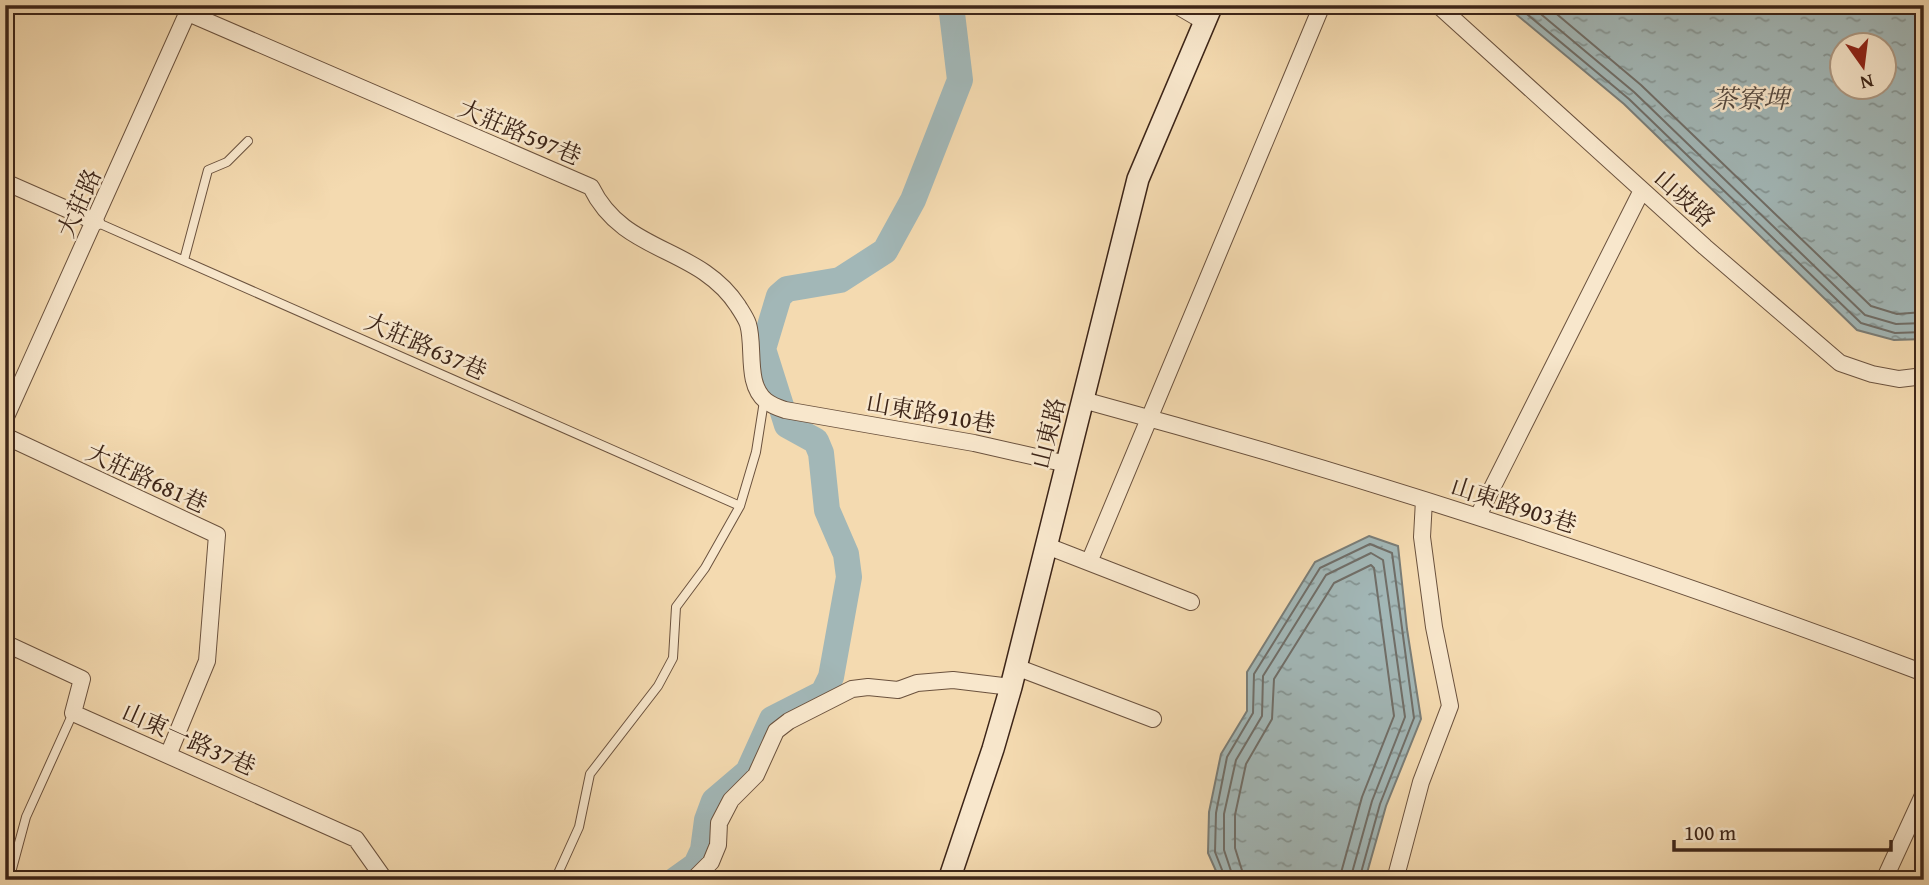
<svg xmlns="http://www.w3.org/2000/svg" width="1929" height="885" font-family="'Gentium Book Plus','Noto Serif TC',serif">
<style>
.water{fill:url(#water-ripples);stroke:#7a7d77;stroke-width:2;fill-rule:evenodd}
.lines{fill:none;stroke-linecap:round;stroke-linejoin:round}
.shore{stroke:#706e68;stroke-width:2}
.river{stroke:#a2b7b7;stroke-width:26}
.lane-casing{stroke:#6b523e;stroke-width:10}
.street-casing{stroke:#6b523e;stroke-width:18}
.secondary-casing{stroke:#3d2518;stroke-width:24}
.lane{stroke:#f8e7cc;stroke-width:8}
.street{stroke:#f8e7cc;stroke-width:16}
.secondary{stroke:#f8e7cc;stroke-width:21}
.labels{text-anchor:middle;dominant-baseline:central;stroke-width:5;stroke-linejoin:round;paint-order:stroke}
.street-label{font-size:24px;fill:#3d2518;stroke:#f8e7cc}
.water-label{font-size:26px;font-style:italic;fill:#564a40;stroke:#f8e7cc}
</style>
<defs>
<pattern id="water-ripples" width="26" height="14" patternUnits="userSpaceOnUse" patternTransform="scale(1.75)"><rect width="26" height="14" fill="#a2b7b7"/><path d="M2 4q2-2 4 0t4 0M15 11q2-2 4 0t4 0" fill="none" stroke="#859594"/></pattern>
</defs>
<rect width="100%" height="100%" fill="#f4dab0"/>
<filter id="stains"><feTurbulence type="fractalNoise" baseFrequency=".00286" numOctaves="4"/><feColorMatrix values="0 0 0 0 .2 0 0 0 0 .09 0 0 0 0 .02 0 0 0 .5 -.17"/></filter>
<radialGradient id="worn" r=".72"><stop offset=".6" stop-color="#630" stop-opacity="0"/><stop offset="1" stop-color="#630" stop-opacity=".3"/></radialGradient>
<path class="water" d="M1505 5H1924V339L1894 340 1857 330 1624 104ZM1842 46H1884V88H1842Z
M1369 536 1398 546 1407 629 1421 719 1386 806 1365 880H1220L1208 853 1209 812 1221 754 1247 711V672L1315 562Z"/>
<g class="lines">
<path class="shore" d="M1516 5 1629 99 1861 323 1895 333 1924 332
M1530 5 1634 92 1865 315 1896 324 1924 323
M1546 5 1641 85 1871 306 1897 314 1924 312
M1226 880 1215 852 1216 813 1227 757 1253 713 1254 674 1320 568 1370 544 1392 553 1414 718 1380 804 1359 880
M1234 880 1224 850V814L1236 760 1262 716 1263 676 1326 575 1371 553 1383 560 1405 717 1372 801 1350 880
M1245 880 1235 848V815L1246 764 1272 719 1274 679 1334 583 1371 565 1374 568 1394 716 1362 797 1339 880"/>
<path class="river" d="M675 880 696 865 703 850 707 820 714 801 748 772 772 719 823 693 831 677 849 577 846 554 827 510 821 453 816 441 787 425 763 349 779 296 787 289 840 280 885 251 913 200 960 80 951 5"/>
<defs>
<path id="lane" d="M96 222 740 506
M184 260 208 170 227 162 248 141
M9 880 26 817 73 713
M555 880 579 827 590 774 658 686 673 658 676 607 705 568 740 506 756 452 764 401"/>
<path id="street" d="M1176 5 1205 22
M1438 5 1705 247 1840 363 1872 374 1899 379 1924 376
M188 13 591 187C624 255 698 245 738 306 741 311 746 318 748 324 755 347 745 384 766 401 771 405 779 408 785 410L974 443 1067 464
M5 182 96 222
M1083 400C1368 477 1648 569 1924 673
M5 419 191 5
M5 436 217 535 207 661 169 753
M1478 516 1642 190
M1047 546 1191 602
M1090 560 1322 5
M5 659 11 646 82 679 73 713 356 839 385 880
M1016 667 1153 719
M693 880 711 862 718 845 719 823 731 800 756 775 776 731 789 721 852 689 868 687 898 690 917 683 953 680 1011 687
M1395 880 1421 782 1450 706 1434 627 1422 537 1424 500
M1884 880 1924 793"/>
<path id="secondary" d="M949 880 993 749 1011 687 1138 179 1212 5"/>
</defs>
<use href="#lane" class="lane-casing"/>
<use href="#street" class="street-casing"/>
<use href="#secondary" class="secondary-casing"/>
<use href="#lane" class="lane"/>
<use href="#street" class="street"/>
<use href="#secondary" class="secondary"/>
</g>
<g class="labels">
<g class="street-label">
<text transform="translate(520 132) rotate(23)">大莊路597巷</text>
<text transform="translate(1685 198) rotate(42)">山坡路</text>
<text transform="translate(79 203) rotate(-66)">大莊路</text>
<text transform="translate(426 346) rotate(24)">大莊路637巷</text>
<text transform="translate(931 413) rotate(10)">山東路910巷</text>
<text transform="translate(1048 433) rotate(-76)">山東路</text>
<text transform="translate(147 478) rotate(25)">大莊路681巷</text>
<text transform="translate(1514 505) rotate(18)">山東路903巷</text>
<text transform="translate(189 739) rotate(24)">山東一路37巷</text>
</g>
<g class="water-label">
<text x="1750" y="98">茶寮埤</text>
</g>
</g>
<rect width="1929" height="885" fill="none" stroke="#f4dab0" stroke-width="28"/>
<rect x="7" y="7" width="1915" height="871" fill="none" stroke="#3d2518" stroke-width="3.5"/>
<rect x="14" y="14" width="1901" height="857" fill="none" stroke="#3d2518" stroke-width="2"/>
<g transform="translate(1863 66) rotate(166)"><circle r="33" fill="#f8e7cc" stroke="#ad9984" stroke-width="2"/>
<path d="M0-5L12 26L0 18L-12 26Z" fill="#8f2418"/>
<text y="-10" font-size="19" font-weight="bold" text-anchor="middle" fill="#3d2518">N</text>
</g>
<path d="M1674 840v10h217v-10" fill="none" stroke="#3d2518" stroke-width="3.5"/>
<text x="1684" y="840" font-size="21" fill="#3d2518" stroke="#f8e7cc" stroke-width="5" paint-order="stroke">100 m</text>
<rect width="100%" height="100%" filter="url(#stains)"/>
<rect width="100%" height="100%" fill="url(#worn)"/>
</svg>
